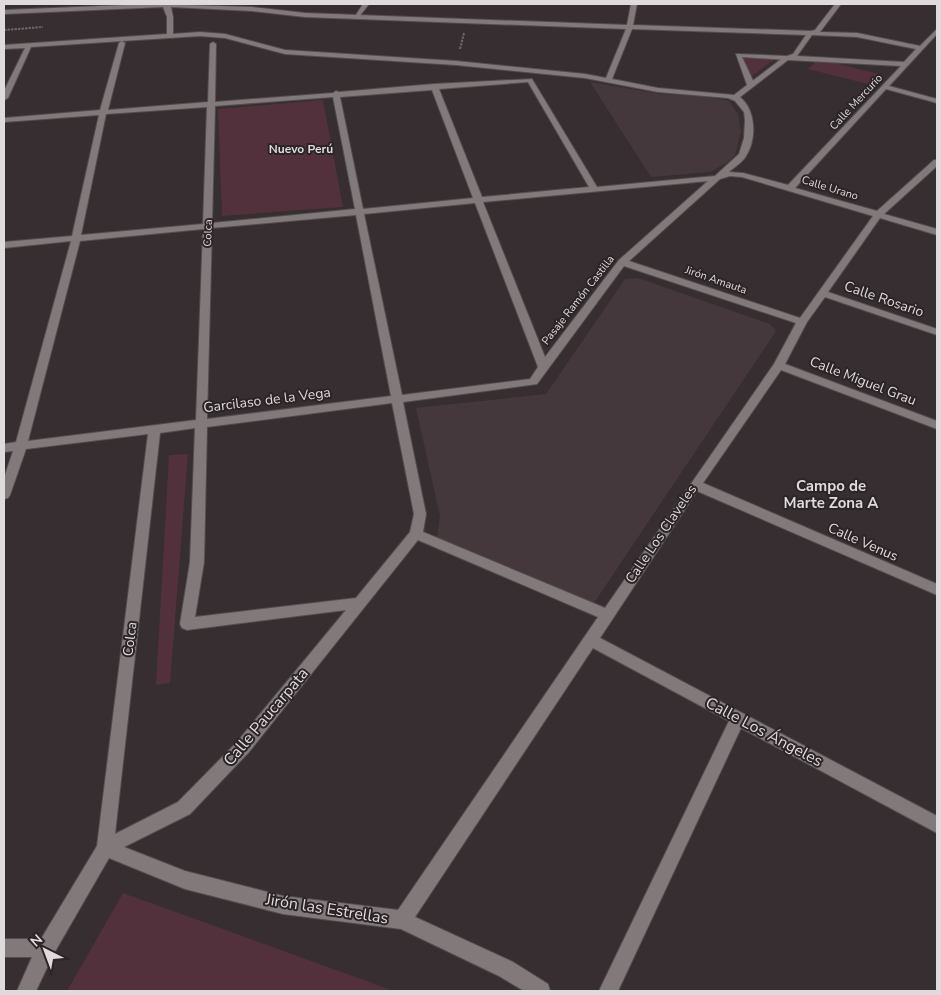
<svg xmlns="http://www.w3.org/2000/svg" width="941" height="995" font-family="'Nunito Sans',sans-serif">
<style>
.built{fill:#45383d}
.green{fill:#52313d}
.lines{fill:none;stroke-linecap:round;stroke-linejoin:round}
.lane-casing{stroke:#534d4f;stroke-width:2}
.street-casing{stroke:#534d4f;stroke-width:2}
.path{stroke:#6d6668;stroke-width:2;stroke-dasharray:2.5 1;stroke-linecap:butt}
.lane{fill:#82797b;fill-rule:evenodd}
.street{fill:#82797b;fill-rule:evenodd}
.labels{text-anchor:middle;dominant-baseline:central;stroke-width:4;stroke-linejoin:round;paint-order:stroke}
.far-street-label{font-size:11px;fill:#dfdadb;stroke:#2c2527}
.far-neighbourhood-label{font-size:12px;font-weight:bold;fill:#dfdadb;stroke:#2c2527}
.street-label{font-size:14px;fill:#dfdadb;stroke:#2c2527}
.neighbourhood-label{font-size:15px;font-weight:bold;fill:#dfdadb;stroke:#2c2527}
.near-street-label{font-size:16px;fill:#dfdadb;stroke:#2c2527}
</style>
<rect width="100%" height="100%" fill="#362e31"/>
<path class="built" d="M590 82 660 94 703 96 729 101 738 114 741 132 735 155 728 162 710 172 651 177Z
M638 278 770 324 776 331 592 606 437 538 440 516 416 408 546 394 625 279Z"/>
<path class="green" d="M745 57 775 59 752 76 749 75 742 58Z
M819 59 879 74 868 84 808 69Z
M323 100 343 207 222 216 218 109Z
M188 454 170 683 156 685 169 455Z
M123 893 394 991H67Z"/>
<g class="lines">
<defs>
<path id="lane" d="M363 4H369L358 18H354Z
M736 54 786 56 789 58 786 60 742 57 755 85 751 87 747 85Z"/>
<path id="street" d="M150 4 252 7 305 13 627 25 631 4H637L633 25 811 31 815 30 835 4H841L820 32 857 33 920 46 937 29V34L889 86 937 99V103L886 89 795 188 877 211 934 160H937V166L884 214 937 229V235L880 218 828 292 937 329V335L825 297 807 322 785 364 937 421V429L781 370 703 483 937 584V595L697 491 600 638 937 816V833L741 728 618 991H599L729 721 593 648 415 917 513 962 548 984 550 991H524L499 976 401 929 283 914 185 889 109 858 53 955 36 991H17L32 957H4V939H41L97 846 148 434 26 449 10 495 8 498 4 499V478L13 451 4 452V444L16 442 71 241 4 248V242L72 236 99 115 4 122V118L100 110 119 43 122 41 31 47 8 98 4 100V91L25 48 4 49V45L167 34V17L163 7 4 14V10ZM171 7 252 11 305 17 626 29 606 78 585 74 456 61 285 50 225 34 200 32 173 34V17ZM632 29 806 35 793 54 784 57 734 95 658 88 612 79ZM812 35 857 37 916 49 904 62 797 56ZM200 36 225 38 285 54 456 65 585 78 658 92 728 98 735 101 744 112 745 120 744 138 739 154 715 176 597 187 532 79 434 84 339 92 336 91 333 93 215 102 216 44 213 42 210 44 208 102 108 110 125 43 122 41ZM788 60 901 66 788 185 743 173 729 172C734 167 743 162 746 156 757 139 756 110 740 97ZM528 82 589 187 482 197 439 89ZM432 90 473 198 363 209 340 97ZM333 97 355 209 212 223 215 106ZM207 107 203 224 81 235 106 114ZM730 176 742 177 873 216 800 318 629 261 720 179ZM708 181 619 260 545 357 483 202ZM475 203 538 367 530 379 402 395 364 214ZM356 215 391 396 207 419 212 228ZM203 229 196 420 28 441 80 241ZM624 266 796 323 774 364 605 608 423 532 426 514 403 402 537 384ZM392 403 414 514 410 532 356 598 195 617 204 562 207 427ZM195 428 190 562 180 624 182 628 187 630 346 610 237 742 178 802 115 834 160 433ZM418 540 598 617 398 910 283 896 185 871 124 847 190 814 249 752Z"/>
</defs>
<use href="#lane" class="lane-casing"/>
<use href="#street" class="street-casing"/>
<path class="path" d="M4 30 43 27
M460 49 464 33"/>
<use href="#lane" class="lane"/>
<use href="#street" class="street"/>
</g>
<g class="labels">
<g class="far-street-label">
<text transform="translate(856 102) rotate(-47)">Calle Mercurio</text>
<text transform="translate(830 188) rotate(17)">Calle Urano</text>
<text transform="translate(208 233) rotate(-88)">Colca</text>
<text transform="translate(716 280) rotate(19)">Jirón Amauta</text>
<text transform="translate(578 300) rotate(-52)">Pasaje Ramón Castilla</text>
</g>
<g class="far-neighbourhood-label">
<text x="301" y="149">Nuevo Perú</text>
</g>
<g class="street-label">
<text transform="translate(884 299) rotate(19)">Calle Rosario</text>
<text transform="translate(863 381) rotate(21)">Calle Miguel Grau</text>
<text transform="translate(267 400) rotate(-7)">Garcilaso de la Vega</text>
<text transform="translate(661 534) rotate(-56)">Calle Los Claveles</text>
<text transform="translate(863 542) rotate(24)">Calle Venus</text>
<text transform="translate(130 639) rotate(-83)">Colca</text>
</g>
<g class="neighbourhood-label">
<text x="831" y="486">Campo de<tspan x="831" dy="17">Marte Zona A</tspan></text>
</g>
<g class="near-street-label">
<text transform="translate(266 717) rotate(-50)">Calle Paucarpata</text>
<text transform="translate(764 732) rotate(28)">Calle Los Ángeles</text>
<text transform="translate(327 909) rotate(9)">Jirón las Estrellas</text>
</g>
</g>
<rect width="941" height="995" fill="none" stroke="#dfdadb" stroke-width="10"/>
<g transform="translate(45 950) rotate(318)" stroke="#2c2527" stroke-width="4" paint-order="stroke">
<path d="M0-4L9 19L0 12L-9 19Z" fill="#dfdadb"/>
<text y="-8" font-size="14" font-weight="bold" text-anchor="middle" fill="#dfdadb">N</text>
</g>
</svg>
